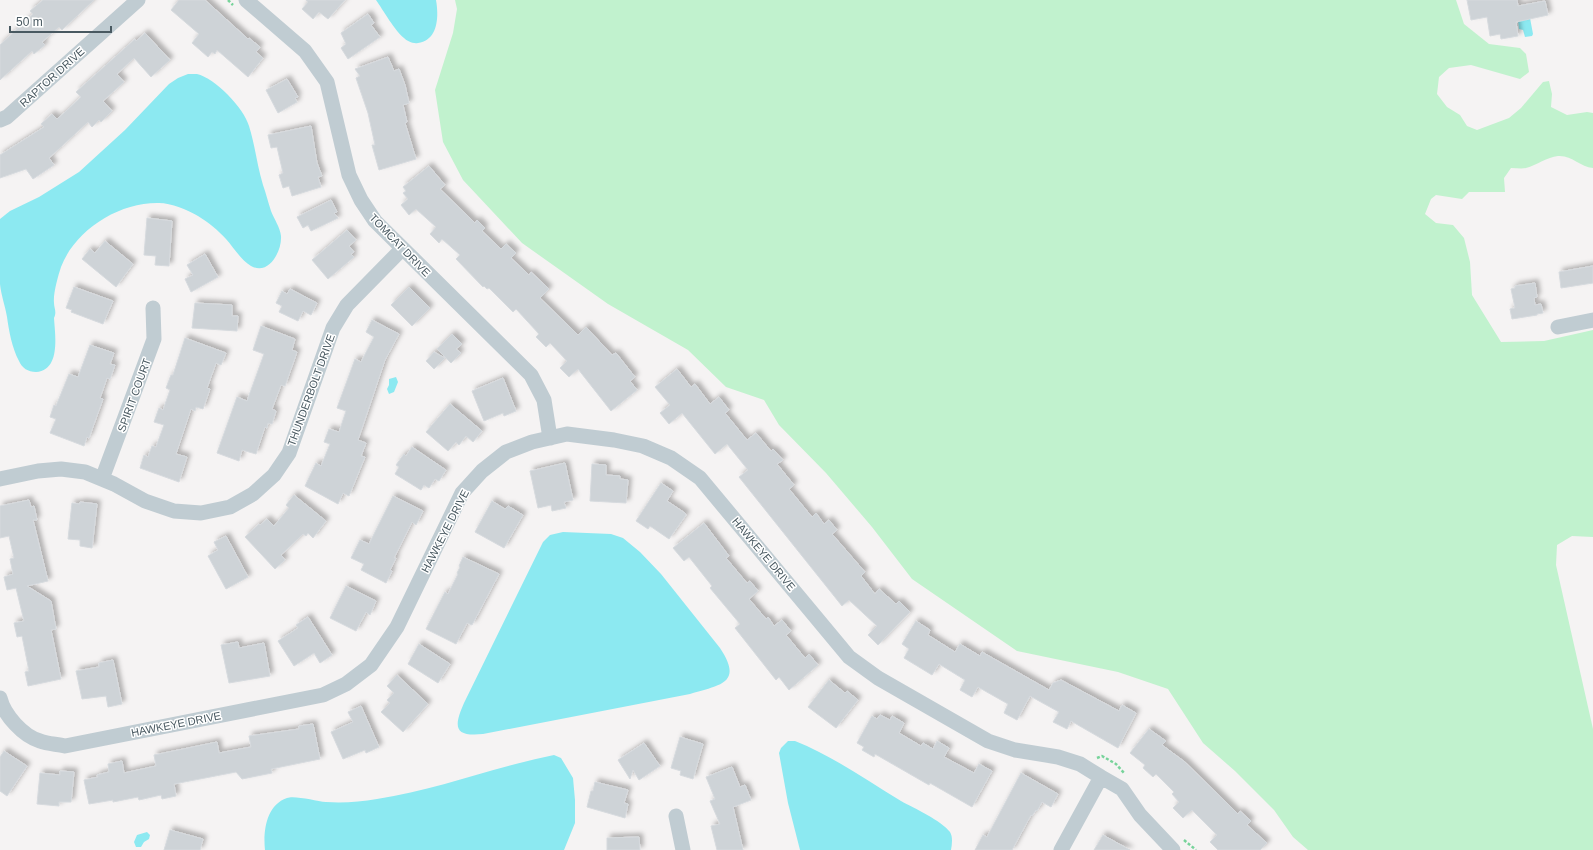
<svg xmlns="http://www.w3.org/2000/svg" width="1593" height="850" font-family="Helvetica,sans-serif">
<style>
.green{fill:#c1f2ce}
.water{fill:#8ce9f1}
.building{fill:#ced3d7;stroke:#d6dade;filter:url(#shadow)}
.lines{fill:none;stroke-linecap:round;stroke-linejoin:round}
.path{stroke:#77d39a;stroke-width:2.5;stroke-dasharray:3 2;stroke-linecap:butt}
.street{stroke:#c0ccd2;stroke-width:15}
.labels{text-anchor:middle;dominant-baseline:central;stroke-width:3;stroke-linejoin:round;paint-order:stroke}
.street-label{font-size:11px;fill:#495961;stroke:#fff}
</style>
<defs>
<filter id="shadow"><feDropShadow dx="3.5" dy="-3.5" stdDeviation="2" flood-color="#0004"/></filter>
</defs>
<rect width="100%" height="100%" fill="#f5f3f3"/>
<path class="green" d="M455 0H1456L1464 24 1489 44 1520 48 1526 54 1529 72 1520 79 1471 65 1449 68 1439 77 1437 94 1447 107 1460 115 1467 126 1477 130 1509 118 1521 108 1543 82 1549 81 1552 94 1551 107 1567 115 1587 112 1593 113V168C1580 167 1572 155 1558 156 1547 157 1537 165 1526 168 1522 169 1516 168 1511 168L1504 178 1505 192H1469L1462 199 1436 195 1431 199 1425 214 1436 223 1453 225 1464 238 1470 262 1472 295 1501 342 1544 341 1593 330V537L1572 536 1557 545 1556 565 1593 729V850H1308L1293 837 1274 810 1235 771 1203 743 1168 689 1118 672 1017 651 912 579 872 527 826 473 779 425 764 400 726 387 688 350 608 304 522 243 463 180 443 142 435 90 453 33 457 9Z"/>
<path class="water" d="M376 0H436C439 17 438 40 418 43 413 44 407 41 404 38 395 31 383 10 376 0Z
M1530 18 1533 34 1532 36 1525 37 1523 30 1519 29 1518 20Z
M188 74C190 74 194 74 197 74 215 78 244 108 249 126 255 145 257 165 263 185 266 193 268 202 271 211 274 219 280 227 281 236 282 251 269 276 251 266 241 260 234 248 226 239 219 231 208 222 198 216 188 210 171 203 159 203 119 202 75 230 61 267 58 276 53 294 54 303 54 308 57 312 54 318 55 335 61 370 36 372 28 372 22 368 19 361 12 348 9 331 7 317 5 305 1 295 0 284 0 263 0 241 0 219L10 211 39 197 79 172 125 130 169 84 178 78Z
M396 377 398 382 394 392 389 394 387 389 389 385V379Z
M563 532 611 534 623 538 640 552 661 574 720 648C744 684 719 685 690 694L483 734C453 737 454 726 464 703L543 542 550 535Z
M788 741H795C833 756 866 780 901 801 914 808 942 821 950 832 953 837 952 844 951 850H800L788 803 779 753 781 748Z
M554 755 561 758 573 778 575 800V823L564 850H265C263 832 266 805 287 798 294 795 316 801 326 802 343 803 360 802 377 799 437 790 494 767 554 755Z
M147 832 150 835 149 839 144 842 141 847H136L134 842 137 835Z"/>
<path class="building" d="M43 0H94L62 30 59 27 42 42 45 45 34 54 32 51 0 80V45L33 14 30 11Z
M179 0H205L248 39 249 38 260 47 256 52 263 58 248 77 217 50 215 54 212 52 208 57 192 43 199 34 171 10Z
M306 0H345L328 19 319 12 313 19 302 9 308 2Z
M1467 0H1517L1518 6 1545 1 1548 15 1516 22 1518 36 1501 39 1500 34 1490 36 1487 17 1471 20Z
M368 14 374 23 371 25 380 37 348 59 341 48 346 44 341 33Z
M145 33 170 60 151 77 134 58 117 74 124 82 103 101 112 111 101 122 99 120 92 127 88 122 49 158 54 165 33 179 26 169 0 178V155L44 127 41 124 52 114 57 119 64 113 81 97 76 92 135 39 136 41Z
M388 57 394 71 399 69 405 85 409 103 403 105 407 122 405 123 416 159 379 170 372 145H375L368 113 356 78 360 76 355 69Z
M287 79 298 97 295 98 297 102 278 113 266 90Z
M311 126 317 163 322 176 318 177 321 187 292 196 289 186 283 188 279 175 283 173 277 147 271 148 268 135Z
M429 166 445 185 440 189 475 223 477 220 485 228 482 231 501 249 506 244 516 253 511 258 529 275 531 272 549 289 540 298 578 335 586 327 612 355 616 353 635 377 630 381 637 390 611 411 578 369 569 377 560 368 567 361 550 343 546 347 536 337 539 334 516 309 513 312 489 288 487 289 484 286 483 287 456 259 460 255 442 239 439 243 430 234 436 227 416 209 409 215 401 205 408 199 403 193 406 191 403 187Z
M331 200 337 212 334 213 338 218 311 231 308 225 303 228 297 217Z
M147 218 172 221 169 266 155 265 156 256 144 255Z
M347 230 356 240 349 246 354 252 351 254 354 257 328 279 312 260Z
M105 241 133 264 116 287 82 259 90 249 95 253Z
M205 254 218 277 191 292 185 279 193 275 187 265Z
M1593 266V283L1561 288 1559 272Z
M1535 283 1537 297 1534 298 1535 305 1541 304 1543 313 1537 314V315L1512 319 1510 309 1515 308 1511 289 1515 288V286Z
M74 287 113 301 103 324 71 312 72 310 66 308Z
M409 287 430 308 412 326 391 305Z
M290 289 317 303 311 315 303 311 298 321 279 312 282 306 276 303 282 291 287 294Z
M195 303 232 305V316H238L237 331 192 328Z
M372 320 399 334 385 360 358 440 366 443 361 456 365 457 349 496 343 493 338 504 305 486 316 463 321 466 330 444 324 442 329 429 339 432 346 411 337 408 355 359 361 362 374 337 366 332Z
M261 326 295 339 292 350 297 352 285 386 281 385 272 409 276 411 272 424 268 423 267 428 265 427 256 454 242 450 239 461 217 453 237 397 247 401 264 354 253 350Z
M452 334 462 344 456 349 461 353 451 363 437 349Z
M185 338 226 353 221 365 216 363 207 388 210 389 203 409 196 407 195 411 191 409 176 454 187 457 179 482 140 468 144 455 148 457 152 446 156 447 164 425 154 422 159 408 163 410 170 390 166 388 171 375H173Z
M90 345 114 353 110 364 115 365 110 379 107 378 100 398 103 399 89 438 87 437 84 446 50 433 56 419 50 417 54 405 56 406 69 374 78 377Z
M434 352 445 358 434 369 426 361Z
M677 369 691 387 695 384 710 404 719 397 729 410 725 413 747 440 756 433 771 451 773 449 783 460 777 464 794 485 789 489 812 517 816 513 824 524 829 520 837 530 832 534 865 572 861 576 875 594 879 589 896 604 899 601 910 612 878 645 868 635 877 626 849 600 842 606 739 477 748 470 727 444 715 454 682 413 669 424 660 413 670 405 655 387Z
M503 378 516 411 504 416 503 413 484 421 472 391Z
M450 404 482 431 473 442 466 436 459 445 456 442 448 451 426 432Z
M412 447 446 470 439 481 435 479 429 488 424 485 421 490 395 474 399 467 396 465 404 454 406 456Z
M565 463 573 500 564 502 566 508 552 511 551 505 538 508 530 471Z
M592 464 606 465V475L620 476V479L628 480 626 503 590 501Z
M661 483 673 491 667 501 685 513 686 515 669 539 650 526 648 529 636 521Z
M294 495 326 521 313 538 308 533 306 536 303 534 281 555 285 560 275 569 245 537 259 524 260 525 267 519 274 526 289 508 286 505Z
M393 496 423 511 416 525 412 522 394 558H396L390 570 392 571 386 583 361 570 364 564 351 558 360 540 369 544Z
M29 500 31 507 34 506 37 520H33L48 581 27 586 51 601 56 629 51 630 61 679 28 686 25 672 29 671 22 636 17 637 14 623 24 621 16 588 7 590 4 577 13 574 10 559 14 558 9 536 0 538V506Z
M492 501 505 509 508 506 523 515 504 548 475 532Z
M80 502 97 504 92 548 80 546V540L68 539 72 503 80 504Z
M704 523 729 556 726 558 747 583 750 581 758 591 749 599 766 619 768 617 774 626 782 620 791 631 786 635 805 658 809 654 818 665 789 690 779 677 776 680 735 628 740 624 710 588 712 586 689 557 684 561 673 548Z
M226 536 248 577 226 589 208 556 218 550 214 542Z
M463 557 499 574 472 625 467 623 456 644 426 629 445 592 448 594 458 574 457 573 460 567 459 566Z
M346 586 376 601 370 615 366 612 356 631 330 618Z
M308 617 332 655 320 663 314 653 294 666 278 641 298 628 296 625Z
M916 621 930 630 928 635 955 652 960 644 980 656 982 652 1049 690 1053 683 1061 680 1119 711 1122 705 1136 713 1118 748 1071 721 1067 729 1053 722 1059 712 1030 696 1017 720 1004 713 1008 704 978 687 972 697 960 690 965 680 939 664 932 675 904 658 909 649 902 644Z
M238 642 239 648 264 643 270 676 229 683 221 645Z
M419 644 450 664 438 683 408 664Z
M113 660 122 704 108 707 106 696 82 699 76 671 99 667V663Z
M397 675 428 704 403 732 381 712 390 703 387 700 394 693 387 686Z
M829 680 845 693 847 691 858 700 836 728 808 707Z
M361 706 379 747 366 753 365 750 343 759 331 732 353 722 348 712Z
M880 715 890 720 892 716 904 723 899 733 921 746 923 743 933 749 937 741 949 748 944 757 974 773 979 764 992 771 972 807 930 783 929 785 875 754 874 757 862 750 864 747 857 743 872 716 877 719Z
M313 724 320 759 271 769 272 773 242 779 236 772 174 784 176 796 162 799 161 795 139 800 138 797 113 802V800L89 804 84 780 98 777 97 775 109 772 108 764 122 761 124 773 156 766 154 755 217 742 219 753 251 747 249 736 299 729V726Z
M1149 729 1166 741 1162 745 1185 762 1238 814 1240 811 1251 821 1247 825 1267 843 1260 850H1218L1210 842 1217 835 1192 810 1183 818 1173 808 1179 802 1172 794 1174 792 1156 774 1153 777 1143 768 1145 765 1130 753Z
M680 737 703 744 693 779 680 775 681 771 671 768Z
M644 743 660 766 639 780 633 770 630 779 618 760Z
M4 751 27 766 7 796 0 791V757Z
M732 767 740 787 745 785 751 800 733 807 743 850H717L711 826 720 824 710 801 715 799 706 777Z
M60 771 74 772 71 802H59V806L37 804 40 773 60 775Z
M1021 773 1058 794 1051 807 1042 802 1037 811 1036 810 1032 816 1031 815 1012 850H975L983 835 987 837Z
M595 782 628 790 624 803 628 804 625 818 587 807 591 791H593Z
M170 830 203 839 200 850H164Z
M1103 835 1130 850H1094Z
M639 837 640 850H607V838Z"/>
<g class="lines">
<path class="path" d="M228 0 233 5
M1097 758 1102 756 1116 764 1125 774
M1184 840 1196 850"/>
<path class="street" d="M246 0 305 51 327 82 349 175 361 200 375 221 531 375 544 400 550 438
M0 120 7 117 138 0
M1558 327 1593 320
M0 479 38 471 61 469 85 472 114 484 145 501 174 511 201 513 230 507 253 494 274 475 289 453 333 328 347 305 402 249
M102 479 154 339 153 308
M0 698C4 715 23 736 40 741 48 744 57 744 65 746L323 695 346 684 371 665 397 627 462 493 482 471 506 452 532 442 567 434 614 440 643 446 671 458 700 478 849 657 878 678 988 741 1015 750 1058 757 1080 764 1101 777 1122 789 1140 815 1173 850
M676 816 683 850
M1061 850 1101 777"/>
</g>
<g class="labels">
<g class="street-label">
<text transform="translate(52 77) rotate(-42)">RAPTOR DRIVE</text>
<text transform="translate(400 245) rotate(46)">TOMCAT DRIVE</text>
<text transform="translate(311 390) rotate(-70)">THUNDERBOLT DRIVE</text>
<text transform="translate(134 395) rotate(-70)">SPIRIT COURT</text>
<text transform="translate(445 531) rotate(-63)">HAWKEYE DRIVE</text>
<text transform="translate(764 554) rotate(50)">HAWKEYE DRIVE</text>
<text transform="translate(176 724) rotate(-11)">HAWKEYE DRIVE</text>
</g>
</g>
<path d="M10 26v6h101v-6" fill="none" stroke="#495961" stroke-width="2"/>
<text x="16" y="26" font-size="12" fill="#495961" stroke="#ffffff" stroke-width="3" paint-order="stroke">50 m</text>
</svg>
